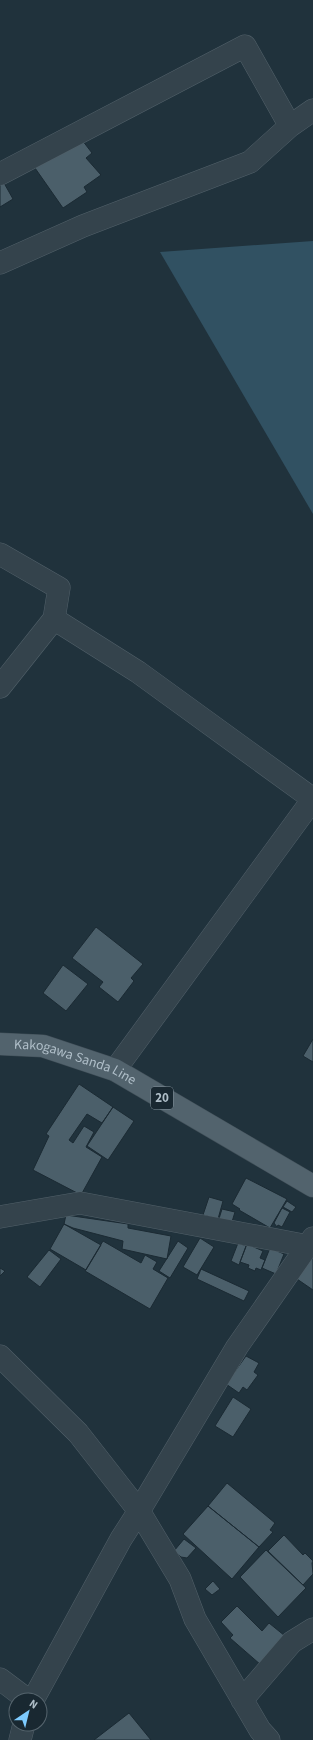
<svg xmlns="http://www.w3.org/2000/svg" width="313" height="1740" font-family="'Source Sans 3',sans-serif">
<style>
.water{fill:#315162}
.building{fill:#4b5f6a;stroke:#1b2a33}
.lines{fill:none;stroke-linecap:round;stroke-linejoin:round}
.street-casing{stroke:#52616a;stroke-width:23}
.primary-casing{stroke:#404f58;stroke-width:23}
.street{stroke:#34434c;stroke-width:22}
.primary{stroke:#52636d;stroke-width:22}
.labels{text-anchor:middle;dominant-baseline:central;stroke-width:3;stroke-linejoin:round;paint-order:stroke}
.shield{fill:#192831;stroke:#82919b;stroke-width:1}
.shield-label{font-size:13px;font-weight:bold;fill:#afbec8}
.street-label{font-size:14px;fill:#afbec8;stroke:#192831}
</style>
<rect width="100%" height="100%" fill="#20323c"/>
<path class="water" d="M313 241V514L160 252Z"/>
<path class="building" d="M79 136 92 153 86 158 101 175 84 187 87 192 63 208 35 168Z
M4 183 13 199 0 207V185Z
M96 927 143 964 131 978 134 981 118 1002 99 987 103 982 72 958Z
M63 965 88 984 66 1011 43 993Z
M313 1039V1062L303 1056Z
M79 1084 113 1107 102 1123 87 1114 69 1140 73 1143 84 1126 94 1132 86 1147 102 1157 81 1195 33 1170 49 1136 46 1134Z
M113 1107 134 1121 108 1160 87 1146Z
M246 1178 287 1199 270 1228 239 1210 240 1209 232 1204Z
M209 1197 223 1201 218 1219 203 1215Z
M287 1201 296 1207 292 1212 283 1207Z
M282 1208 290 1212 282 1227 278 1225 277 1227 274 1223Z
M222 1209 235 1212 231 1225 218 1222Z
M66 1215 128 1224V1228L171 1236 167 1259 122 1249 123 1241 73 1228 64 1224Z
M64 1224 101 1245 86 1270 50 1249Z
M200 1238 214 1247 197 1275 183 1267Z
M103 1241 141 1263 145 1255 157 1262 153 1269 168 1278 150 1309 85 1271Z
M178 1241 188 1248 170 1278 159 1271Z
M238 1243 246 1246 239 1265 231 1261Z
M247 1244 263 1251 260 1258 265 1260 261 1270 256 1268 255 1271 248 1268 249 1265 240 1262Z
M270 1248 284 1254 276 1274 262 1268Z
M49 1250 61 1259 40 1287 27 1277Z
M313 1256V1290L297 1279Z
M0 1268 5 1271 0 1276Z
M201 1269 249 1291 244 1301 197 1279Z
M246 1356 259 1363 254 1372 258 1375 247 1390 243 1387 239 1393 226 1384Z
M233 1397 251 1409 233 1437 215 1426Z
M227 1483 275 1523 270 1530 273 1532 259 1547 208 1506Z
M208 1506 259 1547 232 1579 183 1534Z
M284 1535 303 1555 305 1553 313 1561 312 1563 313 1574 303 1585 268 1551Z
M184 1539 196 1548 187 1558 181 1557 174 1551Z
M266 1550 306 1588 278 1617 240 1577Z
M213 1581 220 1589 212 1595 205 1589Z
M237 1606 262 1631 269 1623 285 1636 261 1665 230 1638 233 1635 221 1622Z
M129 1713 151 1740H94Z"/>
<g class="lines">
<defs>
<path id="street" d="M0 174 245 46 290 126
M0 263 83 226 250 162 290 126 313 110
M0 554 59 588 54 619 0 687
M54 619 138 672 313 799
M115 1070 313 799
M0 1217 80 1203 308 1246
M0 1356 78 1433 139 1511 180 1579 195 1619 260 1730 269 1740
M0 1679 28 1700
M33 1700 121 1539 139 1511 237 1347 313 1238
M242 1700 292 1642 313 1629
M20 1740 24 1724"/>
<g id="primary">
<path id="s1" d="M0 1044 43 1046 115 1070 313 1186"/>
</g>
</defs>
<use href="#street" class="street-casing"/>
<use href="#primary" class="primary-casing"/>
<use href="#street" class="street"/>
<use href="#primary" class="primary"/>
</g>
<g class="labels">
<rect class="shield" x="151" y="1087" width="22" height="22" rx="3"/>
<g class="shield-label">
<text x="162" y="1098">20</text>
</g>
<g class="street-label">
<text stroke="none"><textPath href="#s1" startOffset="78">Kakogawa Sanda Line</textPath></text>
</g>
</g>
<g transform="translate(28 1712) rotate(35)"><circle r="19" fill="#192831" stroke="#55646d"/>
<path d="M0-3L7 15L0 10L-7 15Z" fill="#7dcbff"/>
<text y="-6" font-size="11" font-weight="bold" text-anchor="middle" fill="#afbec8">N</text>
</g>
</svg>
